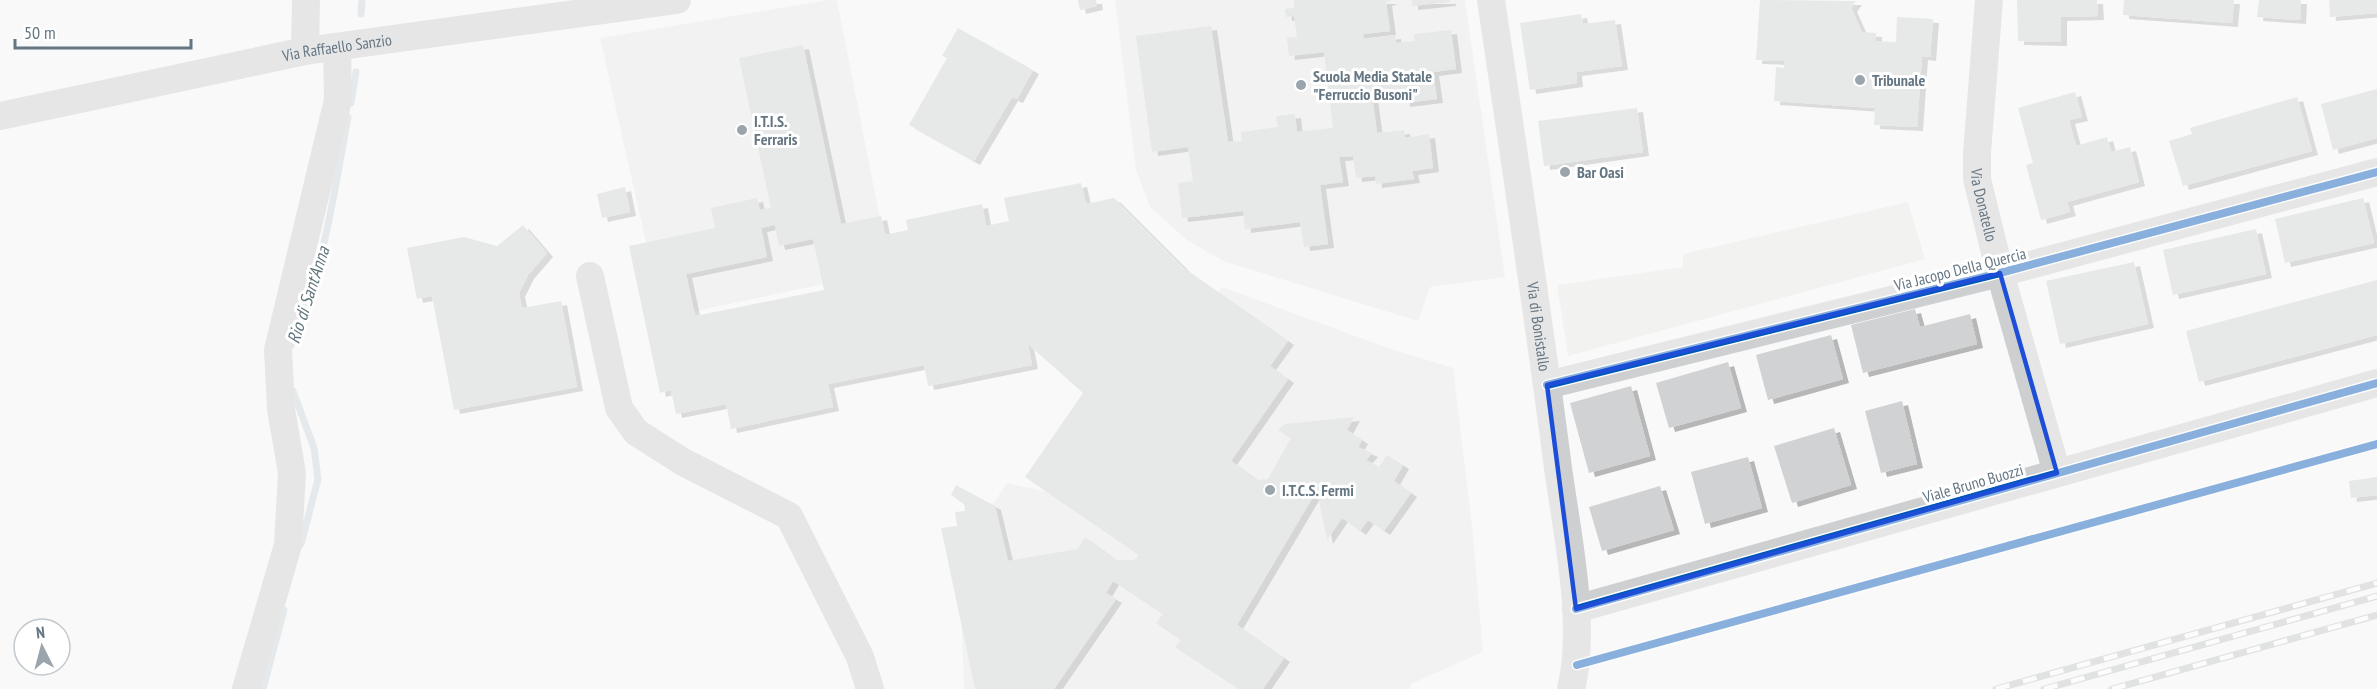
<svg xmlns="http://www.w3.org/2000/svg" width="2377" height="689" font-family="'PT Sans Narrow',sans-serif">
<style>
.built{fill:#e8e9e9}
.green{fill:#e8ebe6}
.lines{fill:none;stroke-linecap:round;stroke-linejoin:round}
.stream{stroke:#ced6d9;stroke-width:7}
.building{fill:#d0d2d3;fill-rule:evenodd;filter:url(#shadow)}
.minor{stroke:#cecfd0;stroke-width:28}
.rail-casing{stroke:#c3c5c6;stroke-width:7}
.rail{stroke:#fff;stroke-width:4.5;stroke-dasharray:14;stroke-linecap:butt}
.cycleway-casing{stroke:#fff;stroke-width:11}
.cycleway{stroke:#0057b8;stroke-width:8}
.marked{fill:none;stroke:#1d4ed8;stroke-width:4.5;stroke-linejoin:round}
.poi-dot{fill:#99a4ac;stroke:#fff;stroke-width:2}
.labels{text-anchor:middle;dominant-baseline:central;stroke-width:6;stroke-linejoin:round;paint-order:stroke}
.street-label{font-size:16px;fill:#657683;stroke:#fff}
.poi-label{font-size:16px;font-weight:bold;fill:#657683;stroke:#fff;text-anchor:start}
.water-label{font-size:18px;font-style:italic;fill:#60757c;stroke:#fff}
</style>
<defs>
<filter id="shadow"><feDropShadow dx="6" dy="4" stdDeviation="0" flood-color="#0004"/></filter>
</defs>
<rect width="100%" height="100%" fill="#f9f9f9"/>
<path class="built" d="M828 0H837L890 270 663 318 600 38Z
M1115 0H1465L1505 277 1430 287 1418 321 1223 261 1187 240 1150 207 1136 170Z
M1222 287 1388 348 1453 368 1473 534 1483 652 1411 684 1410 689H964L959 554 1007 483 1067 496Z"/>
<path class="green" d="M1908 202 1925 259 1568 356 1557 285 1683 267V254Z"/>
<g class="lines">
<path class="stream" d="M361 14 362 0
M351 103 356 72
M292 344C323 272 334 194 348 117
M293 391 314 448 318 479 301 544
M263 689 284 610"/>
</g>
<path class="building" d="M1078 0H1096L1097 6 1080 10Z
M1294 0H1392L1386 2 1390 31 1363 34 1364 39 1395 35 1396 43 1415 41 1414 34 1451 30 1456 69 1433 72 1437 99 1404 103 1403 93 1372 96 1377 133 1404 130 1405 138 1429 134 1433 168 1412 171 1414 179 1376 184 1375 176 1356 178 1353 156 1339 157 1343 182 1320 185 1328 244 1304 247 1300 222 1245 229 1243 211 1182 218 1178 183 1193 181 1188 147 1152 152 1136 36 1211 26 1228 142 1242 141 1241 132 1278 127 1276 116 1295 114 1297 132 1333 128 1324 52 1289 56 1287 38 1297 37 1294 16 1286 17 1285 9 1294 8Z
M1412 0H1450V2L1412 6Z
M1760 0 1856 1 1851 8 1862 32 1876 33V41L1896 42 1897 17 1933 19 1930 57 1922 56 1917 127 1874 125 1875 108 1774 101 1776 67 1784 68 1785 61 1756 60Z
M2017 0H2097L2098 16 2061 17V42L2018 41Z
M2124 0H2234L2232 23 2123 15Z
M2259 0H2301L2300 20 2257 17Z
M2329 0H2377V13L2330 17Z
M1581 14 1583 24 1615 20 1622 66 1576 72 1577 83 1530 90 1520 23Z
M958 28 1033 70 1017 99 1012 97 974 161 909 125 947 58 942 56Z
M803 45 841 224 881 216 885 235 908 230 906 220 982 204 986 226 1009 221 1004 198 1081 183 1086 204 1114 198 1185 269 1288 341 1270 366 1288 379 1231 461 1258 480 1268 479 1291 438 1278 430 1285 424 1354 417 1347 430 1362 440 1358 447 1372 453 1366 460 1379 467 1387 455 1403 465 1394 481 1411 493 1384 531 1368 520 1360 531 1342 518 1327 540 1317 490 1237 625 1284 658 1263 689H1239L1175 647 1181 640 1156 623 1163 614 1113 581 1106 593 1116 599 1054 689H975L941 528 957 526 955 512 965 511 964 504 951 495 956 485 995 506 1008 561 1078 549 1085 537 1116 560H1134L1139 555 1025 477 1083 393 1029 345H1028L1032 365 928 386 924 365 828 384 833 407 731 429 726 404 676 414 671 390 660 393 629 246 715 228 711 208 757 198 760 210 771 208 739 58ZM775 225 779 246 813 239 824 290 695 316 686 274 767 257 761 228Z
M2377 89V138L2333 150 2321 104Z
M2075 92 2082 117 2069 120 2076 146 2107 137 2111 152 2130 147 2139 182 2067 202 2070 212 2041 220 2026 165 2033 163 2018 108Z
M2297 97 2312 151 2183 186 2169 141 2192 134 2190 128Z
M1637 108 1643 152 1544 166 1538 121Z
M625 187 630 212 602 218 597 194Z
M2363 198 2374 243 2285 263 2275 219Z
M523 225 547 253 528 275 519 293 522 308 561 301 577 387 454 410 432 296 417 299 407 248 464 237 497 246Z
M2256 229 2266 274 2173 295 2163 250Z
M2134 262 2148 324 2060 344 2046 281Z
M2377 280V335L2199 382 2186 331Z
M1915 309 1920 327 1970 314 1977 344 1863 373 1851 325Z
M1831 335 1843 379 1768 400 1756 355Z
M1728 362 1741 408 1669 428 1656 383Z
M1631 386 1650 456 1589 473 1570 403Z
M1902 401 1917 464 1881 473 1865 411Z
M1834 428 1851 485 1792 503 1774 446Z
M1748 457 1762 508 1705 524 1691 472Z
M2377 477V495L2351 498 2349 481Z
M1660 486 1674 530 1602 551 1589 507Z"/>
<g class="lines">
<g class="minor">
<path id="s1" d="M1491 0C1514 156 1538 312 1558 468 1567 534 1587 625 1571 689"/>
<path id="s2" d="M1989 0 1977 153V179L2000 273 2057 473"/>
<path d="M305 51 306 0"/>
<path id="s3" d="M0 116 305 51 677 0"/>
<path d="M590 276 619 408 636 432 683 462 789 516 860 657 870 689"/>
<path d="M1547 385 2000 273 2377 172"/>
<path d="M1576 609 2377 383"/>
<path d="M246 689 288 545 292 473 281 409 278 350 338 100 337 47"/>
</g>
<defs>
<path id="rail" d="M1996 689 2377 583
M2044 689 2377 596
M2112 689 2377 615"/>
</defs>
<use href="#rail" class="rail-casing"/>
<use href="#rail" class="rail"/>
<defs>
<path id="cycleway" d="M1547 385 2000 273 2377 172
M1576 609 2377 383
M1577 665 2377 444"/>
</defs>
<use href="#cycleway" class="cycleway-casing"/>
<use href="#cycleway" class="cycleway"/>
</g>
<path d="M0 0H2377V689H0ZM2000 273 2057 473 1576 609 1547 385Z" fill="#f9f9f9" fill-opacity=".55" fill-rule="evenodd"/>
<path class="marked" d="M2000 273 2057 473 1576 609 1547 385Z"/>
<g class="poi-dot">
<circle cx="1860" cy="80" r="6"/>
<circle cx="1301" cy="85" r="6"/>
<circle cx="742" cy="130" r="6"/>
<circle cx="1565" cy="172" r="6"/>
<circle cx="1270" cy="490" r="6"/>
</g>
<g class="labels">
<g class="street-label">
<text stroke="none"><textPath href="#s3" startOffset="344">Via Raffaello Sanzio</textPath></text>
<text stroke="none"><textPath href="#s2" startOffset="206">Via Donatello</textPath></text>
<text transform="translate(1960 269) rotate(-14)">Via Jacopo Della Quercia</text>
<text stroke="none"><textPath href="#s1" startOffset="330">Via di Bonistallo</textPath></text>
<text transform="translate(1973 483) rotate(-16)">Viale Bruno Buozzi</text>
</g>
<g class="poi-label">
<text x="1313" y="76">Scuola Media Statale<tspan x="1313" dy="18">"Ferruccio Busoni"</tspan></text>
<text x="1872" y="80">Tribunale</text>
<text x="754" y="121">I.T.I.S.<tspan x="754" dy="18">Ferraris</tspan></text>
<text x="1577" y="172">Bar Oasi</text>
<text x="1282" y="490">I.T.C.S. Fermi</text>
</g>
<g class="water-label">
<text transform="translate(308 295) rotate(-72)">Rio di Sant'Anna</text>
</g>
</g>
<g transform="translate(42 647) rotate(354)"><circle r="28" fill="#ffffff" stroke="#c1c8cd" stroke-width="1.5"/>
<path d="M0-4.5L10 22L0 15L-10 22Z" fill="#99a4ac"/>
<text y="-9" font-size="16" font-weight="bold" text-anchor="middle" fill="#657683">N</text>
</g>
<path d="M15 39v9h176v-9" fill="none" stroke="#657683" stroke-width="3"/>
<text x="24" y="39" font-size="18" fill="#657683" stroke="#ffffff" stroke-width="4.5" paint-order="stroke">50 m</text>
</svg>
